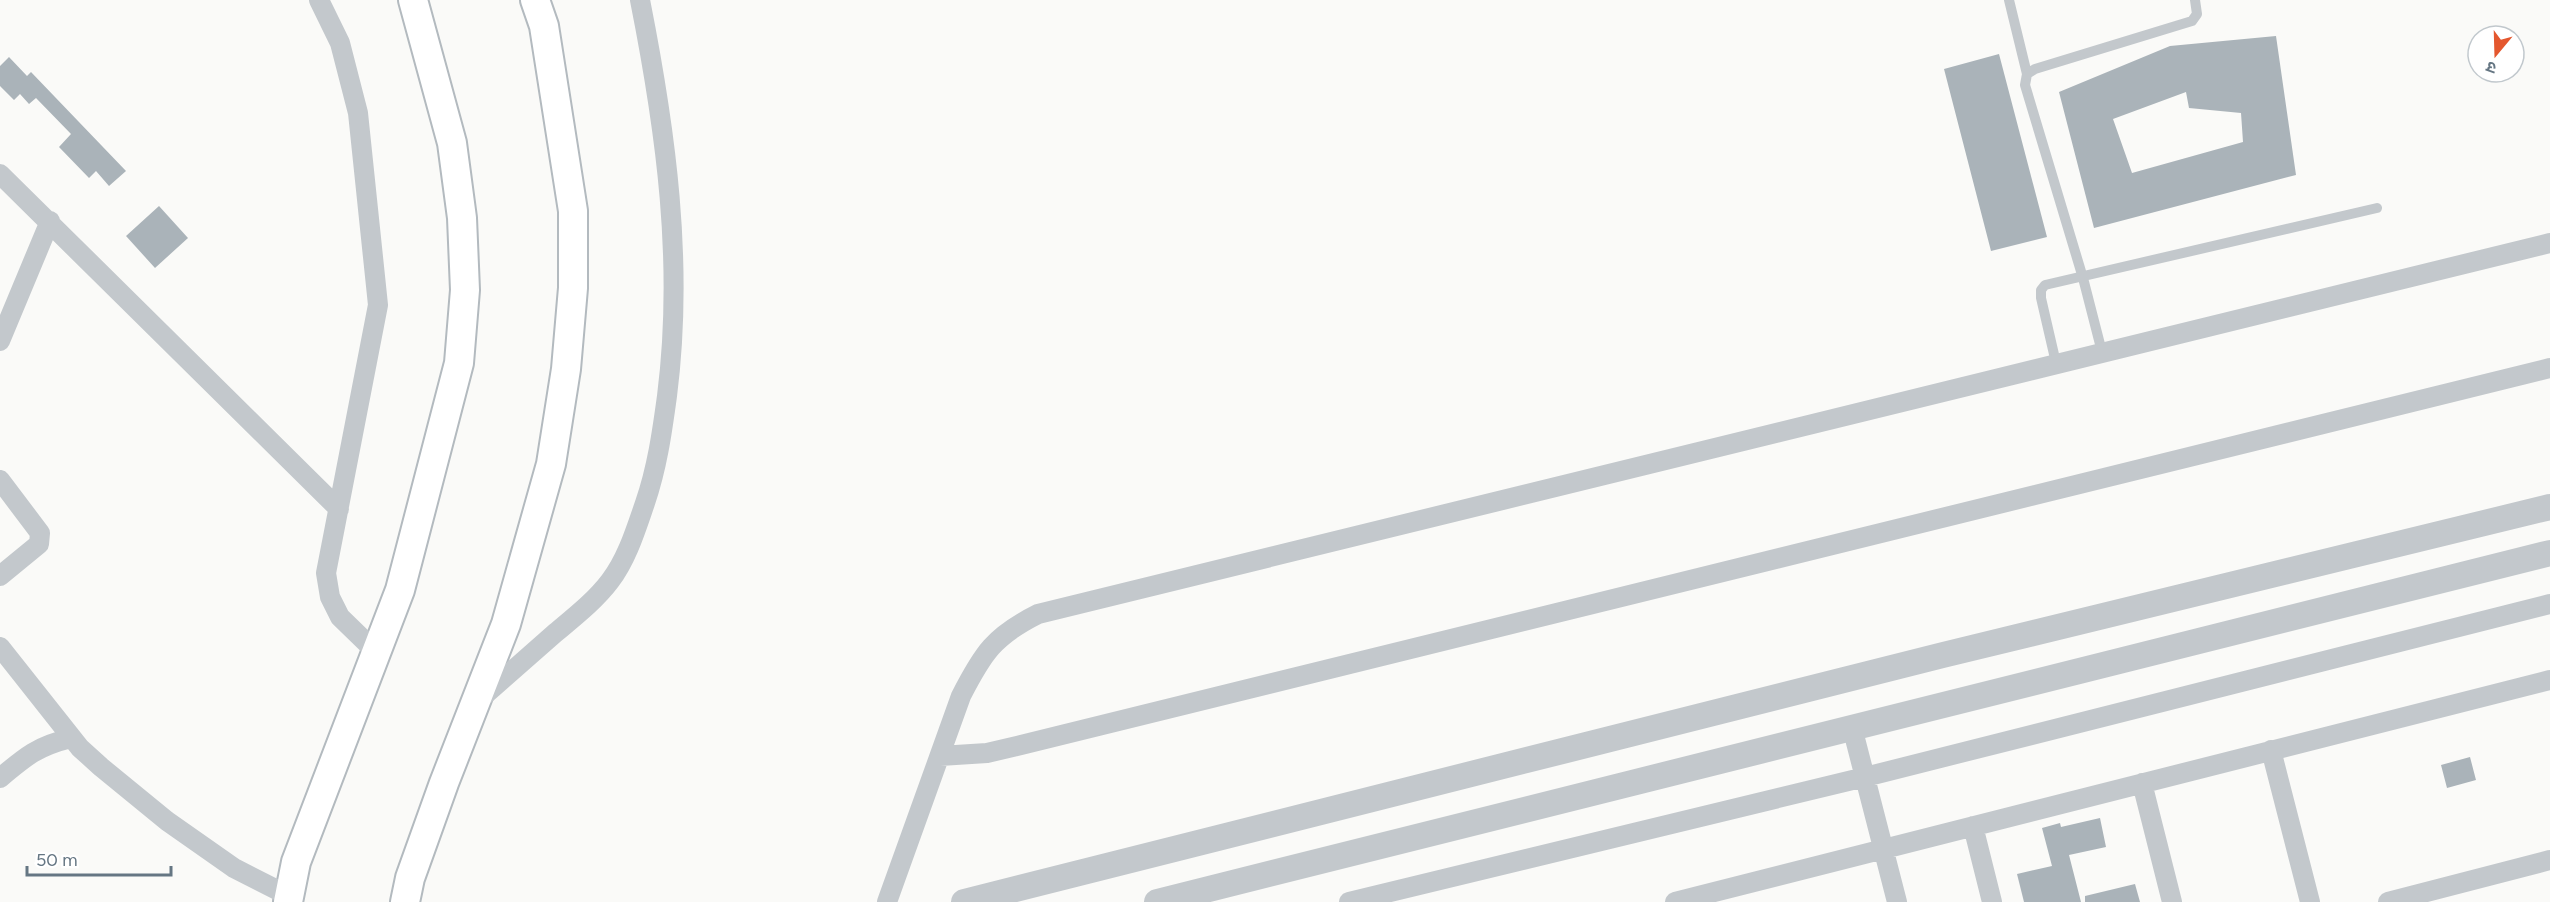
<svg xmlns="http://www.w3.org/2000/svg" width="2550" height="902" font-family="Figtree,'Noto Sans Devanagari',sans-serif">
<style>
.building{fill:#aab3b9;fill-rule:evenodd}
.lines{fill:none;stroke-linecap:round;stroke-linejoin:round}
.secondary-casing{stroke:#b3babf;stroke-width:32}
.service{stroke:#c3c8cc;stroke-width:10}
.minor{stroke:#c3c8cc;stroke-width:20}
.tertiary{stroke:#c3c8cc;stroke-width:26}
.secondary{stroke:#fff;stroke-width:28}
</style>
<rect width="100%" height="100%" fill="#fafaf8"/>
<path class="building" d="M2276 36 2296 175 2094 228 2059 92 2170 46ZM2186 92 2189 108 2241 113 2243 142 2132 173 2113 119Z
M1999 54 2047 237 1991 251 1944 69Z
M9 57 27 76 31 72 126 171 109 186 96 171 89 178 59 147 71 134 36 98 29 104 20 94 14 100 0 86V66Z
M159 206 188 238 155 268 126 236Z
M2470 757 2476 780 2447 788 2441 765Z
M2100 818 2106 847 2069 855 2081 902H2024L2017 874 2052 866 2042 828 2060 823 2061 827Z
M2135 884 2140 902H2085V896Z"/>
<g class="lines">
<defs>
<path id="secondary" d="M288 902 296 862 400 590 459 363 465 290 462 218 452 143 413 0
M405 902 410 878 444 783 506 624 551 464 566 369 573 288V211L544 26 535 0"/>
</defs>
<use href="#secondary" class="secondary-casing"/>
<path class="service" d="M2009 0 2027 74
M2102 352 2083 278 2025 85 2027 74 2035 69 2192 21 2197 14 2195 0
M2056 363 2041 298V290L2045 285 2377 208"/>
<path class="minor" d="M319 0 340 43 358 113 378 305 326 573 330 597 340 617 376 652
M0 174 339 509
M0 341 50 221
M0 480 40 533 39 544 0 576
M0 647 80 748 101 767 167 821 234 868 289 896
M479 700C504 678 529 656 554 634 573 618 595 601 610 581 627 559 636 529 645 503 657 468 662 433 667 396 684 263 666 131 640 0
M1852 727 1897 902
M2271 750 2310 902
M940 756 987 753 1021 745 2550 368
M0 778C26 756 38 746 71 738
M2142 783 2172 902
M1973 826 1992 902
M887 902 961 696C983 653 994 636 1038 614L2550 243
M1349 902 1865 777 2550 604
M1675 902 2550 680
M2388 902 2550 860"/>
<path class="tertiary" d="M964 902 1943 655 2550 507
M1157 902 2550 553"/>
<use href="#secondary" class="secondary"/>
</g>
<g transform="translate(2496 54) rotate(199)"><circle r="28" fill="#ffffff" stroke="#c1c8cd" stroke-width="1.5"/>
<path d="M0-4.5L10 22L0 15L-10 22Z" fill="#e4572e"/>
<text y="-9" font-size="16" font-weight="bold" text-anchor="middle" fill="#657683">उ</text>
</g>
<path d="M27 866v9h144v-9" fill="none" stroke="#657683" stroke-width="3"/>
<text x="36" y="866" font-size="18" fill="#657683" stroke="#ffffff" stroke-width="4.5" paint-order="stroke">50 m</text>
</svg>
